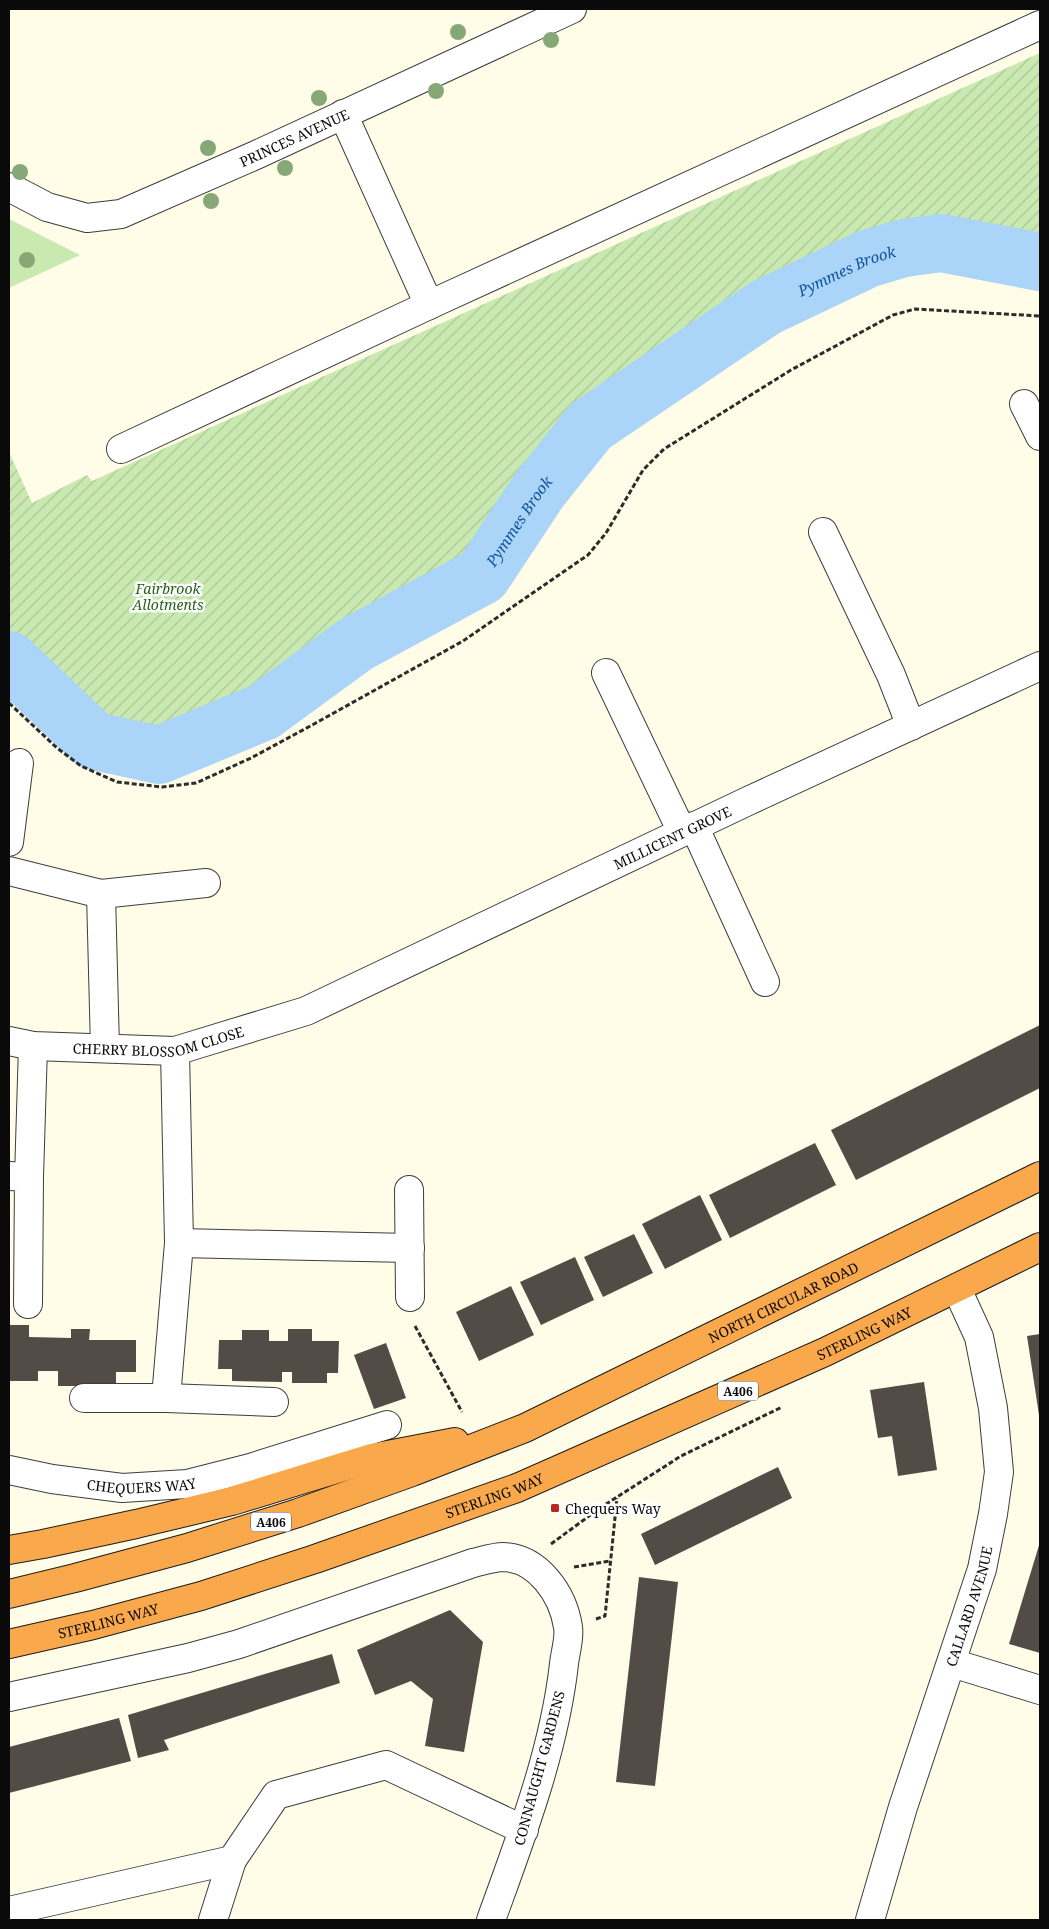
<svg xmlns="http://www.w3.org/2000/svg" width="1049" height="1929" font-family="'Noto Serif',serif">
<style>
.grass{fill:#c9e9b1}
.garden{fill:url(#garden-furrows)}
.lines{fill:none;stroke-linecap:round;stroke-linejoin:round}
.river{stroke:#aad4f8;stroke-width:58}
.building{fill:#534c46}
.minor-casing{stroke:#3d3d3d;stroke-width:30}
.highway-casing{stroke:#1b1b1b;stroke-width:30}
.path{stroke:#2c2c2c;stroke-width:3;stroke-dasharray:5 2.5;stroke-linecap:butt}
.minor{stroke:#fff;stroke-width:28}
.highway{stroke:#f9a94b;stroke-width:28}
.tree{fill:#86a776}
.poi-dot{fill:#bc2620;stroke:#fff;stroke-width:2}
.labels{text-anchor:middle;dominant-baseline:central;stroke-width:5;stroke-linejoin:round;paint-order:stroke}
.shield{fill:#fff;stroke:#545454;stroke-width:1}
.shield-label{font-size:12px;font-weight:bold;fill:#0a0a0a}
.street-label{font-size:14px;fill:#0a0a0a;stroke:#fff}
.park-label{font-size:14px;font-style:italic;fill:#23621a;stroke:#fff}
.poi-label{font-size:14px;fill:#0a0a0a;stroke:#fff;text-anchor:start}
.water-label{font-size:15px;font-style:italic;fill:#12549d;stroke:#fff}
</style>
<defs>
<pattern id="garden-furrows" width="10" height="10" patternUnits="userSpaceOnUse" patternTransform="scale(1.25)"><rect width="10" height="10" fill="#c9e9b1"/><path d="M-1 1l2-2M0 10L10 0M9 11l2-2" fill="none" stroke="#abc697"/></pattern>
</defs>
<rect width="100%" height="100%" fill="#fffce7"/>
<path class="grass" d="M9 219 80 255 9 288Z"/>
<path class="garden" d="M1040 53V248L941 230 902 232 862 247 769 290 572 424 479 561 207 732 168 742 133 740 105 729 80 707 46 663 9 635V452L32 503 87 475 92 481Z"/>
<g class="lines">
<path class="river" id="s1" d="M9 660 94 741 159 755 263 712 356 644 482 576 539 490 590 426 766 307 867 259 904 248 941 243 1040 262"/>
</g>
<path class="building" d="M1040 1025V1088L856 1180 831 1130Z
M815 1143 836 1185 730 1238 709 1195Z
M700 1195 722 1240 665 1269 642 1224Z
M634 1234 653 1273 603 1297 584 1257Z
M575 1257 594 1300 541 1325 520 1282Z
M511 1286 534 1335 479 1361 456 1312Z
M9 1325H29V1337L71 1338V1329H90L89 1340H136V1372H116V1386H58V1371H38V1381H9Z
M288 1329H312V1341H339L338 1373H327V1383H292V1372H282V1382L232 1381V1369H218L219 1340H242V1330H269V1341H288Z
M1040 1334V1415H1039L1027 1336Z
M386 1343 406 1398 374 1409 354 1355Z
M924 1382 937 1470 898 1476 892 1436 878 1438 870 1390Z
M778 1467 792 1498 655 1565 641 1534Z
M1040 1542V1653L1009 1644Z
M639 1577 678 1582 655 1786 616 1782Z
M450 1610 483 1642 464 1752 425 1746 433 1699 411 1681 375 1695 357 1650Z
M332 1654 340 1683 164 1740 169 1750 138 1758 128 1715Z
M119 1718 131 1761 9 1793V1747Z"/>
<g class="lines">
<defs>
<g id="minor">
<path d="M343 114 429 305"/>
<path id="s2" d="M9 187 47 207 87 218 121 214 256 155 572 9"/>
<path d="M1024 404 1040 436"/>
<path d="M121 449 429 305 1040 25"/>
<path d="M823 532 891 675 911 726"/>
<path d="M606 673 682 832"/>
<path d="M694 826 765 982"/>
<path d="M9 842 19 763"/>
<path d="M9 871 101 894 206 883"/>
<path d="M101 894 105 1048"/>
<path id="s3" d="M9 1041 33 1046 175 1051 306 1011 748 801 1040 666"/>
<path d="M9 1176 29 1177 28 1304"/>
<path d="M29 1177 33 1046"/>
<path d="M409 1190 410 1297"/>
<path d="M179 1243 410 1248"/>
<path d="M84 1398H166L274 1402"/>
<path d="M166 1398 179 1243 175 1051"/>
<path id="s4" d="M9 1470 52 1479 122 1488 187 1484 250 1468 387 1425"/>
<path d="M952 1663 1040 1690"/>
<path d="M9 1697 188 1658 239 1644 473 1563C482 1561 494 1557 503 1557 538 1558 563 1594 568 1627 570 1638 565 1653 564 1664 554 1752 521 1837 491 1920"/>
<path d="M9 1911 232 1860 276 1795 386 1765 524 1830"/>
<path d="M213 1920 232 1860"/>
<path id="s5" d="M870 1920 903 1807 982 1569 993 1514 999 1472 993 1408 979 1337 957 1289"/>
</g>
<g id="highway">
<path d="M9 1550 43 1544 136 1524 232 1501 372 1458 455 1442"/>
<path id="s6" d="M9 1594 75 1578 187 1548 298 1513 412 1472 525 1428 1040 1176"/>
<path id="s7" d="M9 1644 93 1625 201 1596 315 1559 517 1488 825 1352 1040 1247"/>
</g>
</defs>
<use href="#minor" class="minor-casing"/>
<use href="#highway" class="highway-casing"/>
<path class="path" d="M9 703 57 748 81 766 117 782 162 787 196 783 251 758 314 724 463 641 588 555 606 533 643 470 664 449 791 370 893 315 915 309 1040 316
M415 1326 462 1412
M551 1544 600 1508 681 1456 782 1407
M574 1567 610 1561
M596 1619 605 1616 617 1498"/>
<use href="#minor" class="minor"/>
<use href="#highway" class="highway"/>
</g>
<g class="tree">
<circle cx="458" cy="32" r="8"/>
<circle cx="551" cy="40" r="8"/>
<circle cx="436" cy="91" r="8"/>
<circle cx="319" cy="98" r="8"/>
<circle cx="208" cy="148" r="8"/>
<circle cx="285" cy="168" r="8"/>
<circle cx="20" cy="172" r="8"/>
<circle cx="211" cy="201" r="8"/>
<circle cx="27" cy="260" r="8"/>
</g>
<rect class="poi-dot" x="550" y="1503" width="10" height="10" rx="2.5"/>
<g class="labels">
<g class="shield">
<rect x="718" y="1381.5" width="40" height="19" rx="4"/>
<rect x="251" y="1512.5" width="40" height="19" rx="4"/>
</g>
<g class="shield-label">
<text x="738" y="1391">A406</text>
<text x="271" y="1522">A406</text>
</g>
<g class="street-label">
<text stroke="none"><textPath href="#s2" startOffset="308">PRINCES AVENUE</textPath></text>
<text stroke="none"><textPath href="#s3" startOffset="709">MILLICENT GROVE</textPath></text>
<text stroke="none"><textPath href="#s3" startOffset="151">CHERRY BLOSSOM CLOSE</textPath></text>
<text stroke="none"><textPath href="#s6" startOffset="830">NORTH CIRCULAR ROAD</textPath></text>
<text stroke="none"><textPath href="#s7" startOffset="912">STERLING WAY</textPath></text>
<text stroke="none"><textPath href="#s4" startOffset="134">CHEQUERS WAY</textPath></text>
<text stroke="none"><textPath href="#s7" startOffset="508">STERLING WAY</textPath></text>
<text stroke="none"><textPath href="#s5" startOffset="329">CALLARD AVENUE</textPath></text>
<text stroke="none"><textPath href="#s7" startOffset="102">STERLING WAY</textPath></text>
<text transform="translate(539 1768) rotate(-75)">CONNAUGHT GARDENS</text>
</g>
<g class="park-label">
<text x="168" y="588">Fairbrook<tspan x="168" dy="16">Allotments</tspan></text>
</g>
<g class="poi-label">
<text x="565" y="1508">Chequers Way</text>
</g>
<g class="water-label">
<text stroke="none"><textPath href="#s1" startOffset="1041">Pymmes Brook</textPath></text>
<text stroke="none"><textPath href="#s1" startOffset="621">Pymmes Brook</textPath></text>
</g>
</g>
<rect width="1049" height="1929" fill="none" stroke="#0a0a0a" stroke-width="20"/>
</svg>
